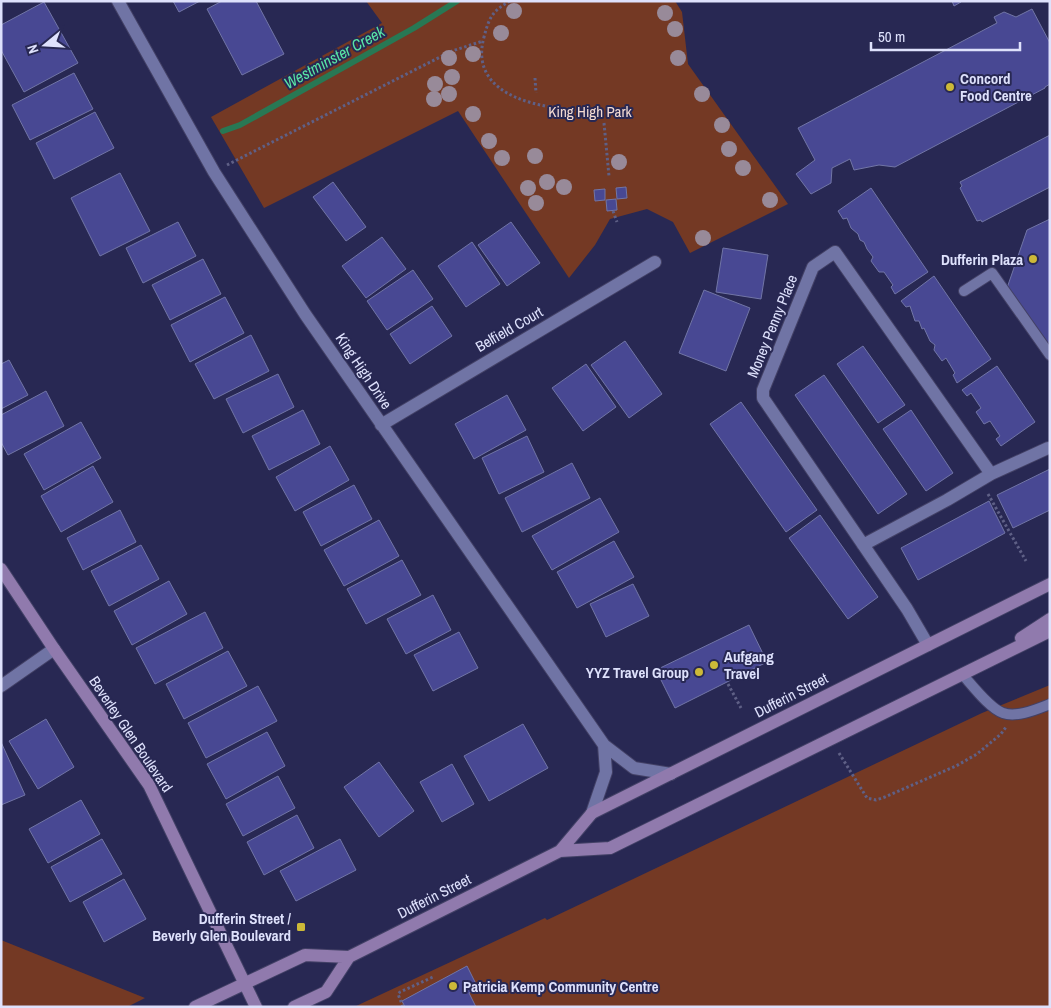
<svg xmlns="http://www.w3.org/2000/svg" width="1051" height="1008" font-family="'Archivo Narrow',sans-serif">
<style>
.green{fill:#743924}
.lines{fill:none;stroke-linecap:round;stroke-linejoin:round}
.stream{stroke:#287854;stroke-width:6}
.building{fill:#484893;stroke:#7175a6}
.lane-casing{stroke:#434166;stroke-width:12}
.street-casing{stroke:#434166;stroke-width:14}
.secondary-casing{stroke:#434166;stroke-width:14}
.path{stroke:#5f6086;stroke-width:3;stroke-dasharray:2.5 2.5;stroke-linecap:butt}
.lane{stroke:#7074a5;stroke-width:10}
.street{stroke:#7074a5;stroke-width:12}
.secondary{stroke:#907aad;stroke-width:12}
.tree{fill:#988a99}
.poi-dot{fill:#cdb938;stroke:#282853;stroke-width:2}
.labels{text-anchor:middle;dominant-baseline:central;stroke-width:4;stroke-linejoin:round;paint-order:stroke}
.poi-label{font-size:15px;font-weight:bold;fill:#dee1fc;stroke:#282853;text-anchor:start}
.park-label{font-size:15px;fill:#f4dbd2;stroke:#282853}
.street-label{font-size:15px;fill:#dee1fc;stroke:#282853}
.water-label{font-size:16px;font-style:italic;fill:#59e4a5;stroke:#282853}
</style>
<rect width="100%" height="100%" fill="#282853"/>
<path class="green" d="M366 1H675L682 12 688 64 788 204 690 253 673 222 647 209 610 219 595 245 569 278 458 111 264 208 211 117 382 23Z
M1050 685V1007H354L545 918 547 920 982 713Z
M1 940 145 998 127 1007H1Z"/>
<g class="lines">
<path class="stream" d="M223 131 240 125 414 28 457 1"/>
</g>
<path class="building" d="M173 1H200L179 12Z
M222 1H256L284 54 242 75 207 9Z
M952 1H961V2L954 6Z
M44 2 78 63 24 92 1 50V25Z
M1032 9 1050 43V84L1045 87V88L895 167 879 165 854 170 850 159 832 168 831 183 811 194 796 174 815 160 798 128 997 23 994 17 1004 12 1016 17Z
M74 73 93 109 30 140 12 105Z
M95 112 114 148 54 179 36 143Z
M1050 135V187L982 222 981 220 977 221 960 188 962 186 960 182Z
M120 173 150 231 100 256 71 198Z
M333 182 366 227 346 241 313 197Z
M626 187 627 198 617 199 616 188Z
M871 188 928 272 895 294 891 287 893 285 884 272H879L871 261 873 257 867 249 864 242 860 240 858 234 851 228 847 218 843 219 838 211Z
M605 189V200L595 201 594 190Z
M616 199 617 210 607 211 606 200Z
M1050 219V348L1007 288 1027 230Z
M178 222 196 256 143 283 126 248Z
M511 222 540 263 507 286 478 245Z
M382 237 406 269 366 298 342 266Z
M472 242 500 284 466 307 438 266Z
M723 248 768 255 761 299 716 292Z
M203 259 221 294 170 320 152 285Z
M413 270 433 299 387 330 367 301Z
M934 276 991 359 957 383 953 375 955 373 946 358 942 361 934 350 935 345 930 341 924 328 922 329 919 321H915L910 306 906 307 901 301Z
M704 290 750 308 726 371 679 353Z
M225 297 244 333 190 362 171 325Z
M432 306 452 336 410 364 390 334Z
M251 335 269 371 214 399 195 364Z
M625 341 662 394 629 418 591 365Z
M863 346 905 405 878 423 837 364Z
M9 360 28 395 1 409V364Z
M586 364 616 407 583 431 552 388Z
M997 366 1035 422 1001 446 996 439 1000 436 990 421 984 424 976 412 981 408 971 393 967 396 962 390Z
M278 374 294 407 243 433 226 399Z
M824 375 907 494 878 514 795 395Z
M46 391 64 426 8 455 1 442V415Z
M507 395 526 430 474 459 455 424Z
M741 402 817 510 786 532 710 424Z
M303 410 320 444 269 470 252 436Z
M911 410 953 473 926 491 883 429Z
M81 422 101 458 44 490 24 454Z
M527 436 544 472 499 494 482 458Z
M330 446 349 480 295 511 276 477Z
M572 463 590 498 522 532 505 498Z
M93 466 113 502 61 532 41 496Z
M1050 469V510L1013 528 997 495Z
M354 485 372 519 321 546 303 512Z
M600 498 619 532 552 570 532 536Z
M989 501 1005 533 918 580 901 548Z
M120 510 136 542 83 570 67 538Z
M820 515 878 597 848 619 789 538Z
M379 520 399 556 344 586 324 550Z
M614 541 634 577 577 608 557 572Z
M141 545 159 579 109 606 91 571Z
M402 560 421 595 366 624 347 589Z
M169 581 187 614 132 645 114 611Z
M633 584 649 616 606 637 590 604Z
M433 595 451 630 406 654 387 619Z
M205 612 223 648 155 684 136 648Z
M749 625 767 662 675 708 656 670Z
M459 632 478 668 433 691 414 655Z
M228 651 247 686 184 719 166 684Z
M258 686 277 721 206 758 188 723Z
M46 719 74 767 38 789 9 741Z
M523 724 548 768 489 801 464 756Z
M267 732 285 766 226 799 207 764Z
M1 742 25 795 1 805Z
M379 762 414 811 379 837 344 787Z
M452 764 474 804 442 822 420 782Z
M278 776 295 808 243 836 226 804Z
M81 800 100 834 48 863 29 829Z
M297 815 314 848 264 875 247 842Z
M102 839 122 874 70 902 51 867Z
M340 839 356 870 296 901 280 871Z
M124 879 146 919 104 942 83 902Z
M467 966 478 988 469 993 476 1007H405L402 1001Z"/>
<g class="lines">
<defs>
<path id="lane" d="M964 291 992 273 1050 355
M962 674C972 685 990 709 1003 713 1017 718 1037 709 1050 704"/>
<path id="street" d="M118 1 214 172 305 314 604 745 634 768 671 774
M381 425 655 262
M863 545 947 500 991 474 1048 448
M928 645 907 609 763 398V390L813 267 835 252 991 474
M1 686 54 649
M592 813 606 772 604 745"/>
<path id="secondary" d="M1 569 54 649 149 785 256 1007
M1021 638 1050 619
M560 851 592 813 1050 584
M195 1007 305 955 349 957 560 851 610 848 1050 631
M294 1007 326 992 349 957"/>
</defs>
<use href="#lane" class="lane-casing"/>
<use href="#street" class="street-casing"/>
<use href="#secondary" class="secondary-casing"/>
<path class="path" d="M510 1C492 11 489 18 484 37 467 99 547 110 590 110
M535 78 536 93
M604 123 609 176
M227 165 452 51 483 41
M613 211 617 222
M988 494 1026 561
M728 684 741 708
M839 753 867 798 876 800 885 797 956 766 977 754 1001 734 1006 727
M403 1007 398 994 400 992 433 977"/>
<use href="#lane" class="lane"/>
<use href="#street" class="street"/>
<use href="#secondary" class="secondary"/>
</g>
<g class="tree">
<circle cx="514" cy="11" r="8"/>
<circle cx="665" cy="13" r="8"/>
<circle cx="675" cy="29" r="8"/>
<circle cx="501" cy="33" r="8"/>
<circle cx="473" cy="54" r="8"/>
<circle cx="449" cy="58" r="8"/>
<circle cx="678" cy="58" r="8"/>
<circle cx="452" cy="77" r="8"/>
<circle cx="435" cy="84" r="8"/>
<circle cx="449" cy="94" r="8"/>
<circle cx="702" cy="94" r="8"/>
<circle cx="434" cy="99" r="8"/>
<circle cx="473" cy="114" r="8"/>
<circle cx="722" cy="125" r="8"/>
<circle cx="489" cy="141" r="8"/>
<circle cx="729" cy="149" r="8"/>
<circle cx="535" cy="156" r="8"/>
<circle cx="502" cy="158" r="8"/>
<circle cx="619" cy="162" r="8"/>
<circle cx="743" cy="168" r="8"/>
<circle cx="547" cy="182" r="8"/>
<circle cx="564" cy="187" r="8"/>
<circle cx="528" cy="188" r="8"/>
<circle cx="770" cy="200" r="8"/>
<circle cx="536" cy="203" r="8"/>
<circle cx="703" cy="238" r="8"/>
</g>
<g class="poi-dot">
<circle cx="950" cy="87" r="5"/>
<circle cx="1033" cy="259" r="5"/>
<circle cx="714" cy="665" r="5"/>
<circle cx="699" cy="672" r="5"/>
<rect x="296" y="922" width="10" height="10" rx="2.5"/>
<circle cx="453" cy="986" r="5"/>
</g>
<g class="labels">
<g class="poi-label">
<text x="960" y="78">Concord<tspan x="960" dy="17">Food Centre</tspan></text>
<text x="1023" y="259" text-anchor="end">Dufferin Plaza</text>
<text x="724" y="656">Aufgang<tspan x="724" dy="17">Travel</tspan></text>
<text x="689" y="672" text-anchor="end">YYZ Travel Group</text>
<text x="291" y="918" text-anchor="end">Dufferin Street /<tspan x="291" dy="17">Beverly Glen Boulevard</tspan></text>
<text x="463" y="986">Patricia Kemp Community Centre</text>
</g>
<g class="park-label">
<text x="590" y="111">King High Park</text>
</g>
<g class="street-label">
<text transform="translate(772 326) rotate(-68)">Money Penny Place</text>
<text transform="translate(509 329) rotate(-30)">Belfield Court</text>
<text transform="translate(364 371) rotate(56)">King High Drive</text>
<text transform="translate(791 695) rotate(-27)">Dufferin Street</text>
<text transform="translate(131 734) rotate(56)">Beverley Glen Boulevard</text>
<text transform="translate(434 896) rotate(-27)">Dufferin Street</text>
</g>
<g class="water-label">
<text transform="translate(334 57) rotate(-29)">Westminster Creek</text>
</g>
</g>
<rect width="1051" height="1008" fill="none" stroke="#dee1fc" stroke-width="5"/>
<g transform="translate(45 45) rotate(252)" stroke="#282853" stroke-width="4" paint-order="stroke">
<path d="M0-4L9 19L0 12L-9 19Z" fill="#dee1fc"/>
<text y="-8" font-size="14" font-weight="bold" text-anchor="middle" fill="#dee1fc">N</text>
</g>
<path d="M871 42v8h149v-8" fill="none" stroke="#dee1fc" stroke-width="2.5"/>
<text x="878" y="42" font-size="15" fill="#dee1fc" stroke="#282853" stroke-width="4" paint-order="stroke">50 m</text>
</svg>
